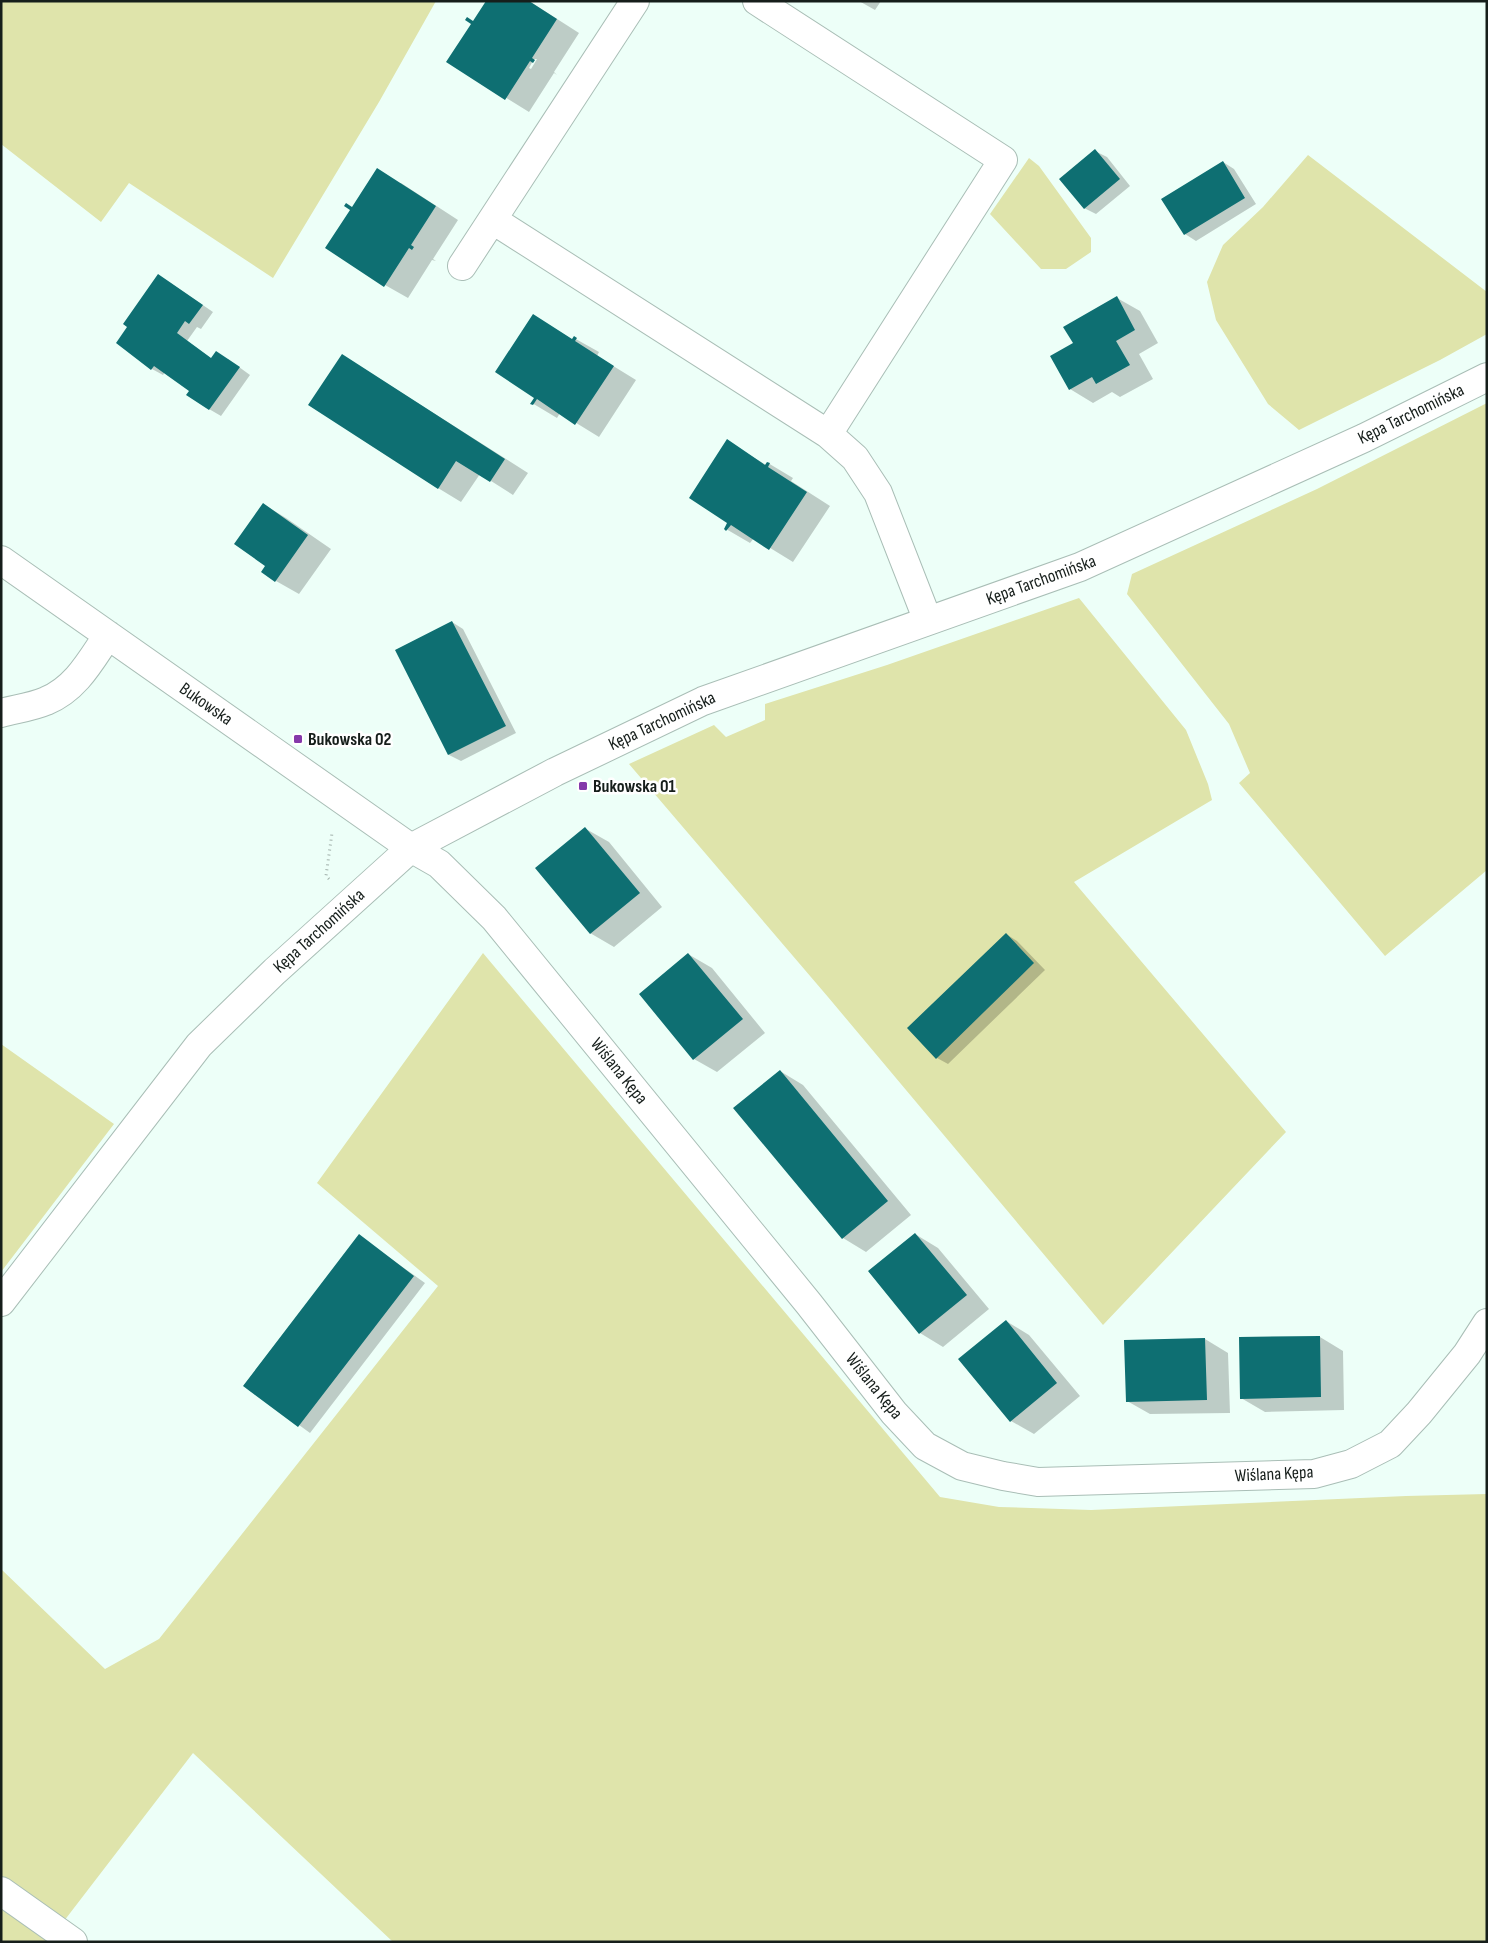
<svg xmlns="http://www.w3.org/2000/svg" width="1488" height="1943" font-family="'Sofia Sans Condensed',sans-serif">
<style>
.green{fill:#dfe4ab}
.shadow{fill:#0003;fill-rule:evenodd}
.building{fill:#0e6f72}
.lines{fill:none;stroke-linecap:round;stroke-linejoin:round}
.minor-casing{stroke:#a9beb6;stroke-width:30}
.path{stroke:#a2b1ab;stroke-width:3;stroke-dasharray:1 4;stroke-linecap:butt}
.minor{stroke:#fff;stroke-width:28}
.poi-dot{fill:#8539aa;stroke:#fff;stroke-width:2}
.labels{text-anchor:middle;dominant-baseline:central;stroke-width:5;stroke-linejoin:round;paint-order:stroke}
.street-label{font-size:18px;fill:#161e1b;stroke:#fff}
.poi-label{font-size:18px;font-weight:bold;fill:#161e1b;stroke:#fff;text-anchor:start}
</style>
<rect width="100%" height="100%" fill="#edfff8"/>
<path class="green" d="M1 1H436L379 102 273 278 129 183 101 222 1 144Z
M1308 155 1487 292V334L1440 360 1299 430 1268 404 1216 320 1207 282 1223 245 1263 207Z
M1029 158 1039 166 1091 238V252L1066 269H1041L990 214Z
M1487 403V870L1385 956 1239 783 1250 773 1229 724 1127 594 1132 574 1317 489Z
M1079 598 1186 730 1208 784 1212 800 1074 882 1286 1132 1103 1325 828 997 629 764 714 725 726 737 765 720V704L887 665Z
M483 953 940 1497 999 1507 1091 1510 1406 1496 1487 1494V1942H393L193 1753 64 1921 1 1875V1569L105 1669 159 1639 438 1286 317 1183Z
M1 1044 114 1124 1 1272Z
M1 1905 51 1942H1Z"/>
<path class="shadow" d="M529 1 579 33 554 72 557 75 554 73 529 112 448 62 474 22ZM534 59H537L531 69 529 68Z
M859 1H881L875 10Z
M1095 151 1107 157 1130 186 1096 214 1084 208Z
M1223 162 1234 169 1256 204 1196 241 1185 234Z
M401 183 458 220 433 259 436 261 432 260 408 298 385 285 353 208Z
M169 282 213 312 201 329 197 327 187 341 212 359H228L250 375 221 416 209 409 191 390 165 372 163 375 152 369Z
M1117 298 1140 311 1158 343 1139 354 1153 379 1120 397 1112 392 1093 403 1070 389 1075 344Z
M533 315 573 340 574 338 599 352 597 356 636 380 599 437 560 413 557 418 532 403 536 397Z
M342 355 528 473 513 495 480 474 461 502 438 488Z
M727 441 766 465 768 463 793 478 791 481 830 506 793 562 754 538 750 543 726 529 729 523Z
M263 504 286 518 331 549 299 594 276 581 267 566Z
M452 622 463 629 516 733 461 761 449 755 396 650Z
M586 829 609 842 662 907 614 947 590 933Z
M1006 934 1017 941 1045 970 948 1064 937 1058Z
M688 954 712 968 765 1033 717 1072 694 1059Z
M780 1071 803 1085 911 1215 866 1252 843 1238 735 1109Z
M915 1234 938 1248 989 1309 943 1347 920 1333 869 1272Z
M359 1236 425 1283 310 1433 244 1385Z
M1006 1321 1029 1335 1080 1396 1034 1434 1011 1421Z
M1320 1337 1343 1351 1344 1410 1265 1412 1241 1398Z
M1205 1339 1228 1353 1230 1413 1150 1414 1127 1401 1125 1342Z"/>
<path class="building" d="M486 1H529L557 19 532 58 535 60 533 63 530 61 505 100 446 62 471 24 465 20 467 17 473 21Z
M1095 149 1120 179 1084 209 1059 179Z
M1223 161 1245 198 1184 235 1161 199Z
M377 168 436 206 411 245 414 247 412 250 409 248 384 287 325 248 350 210 344 206 346 203 352 207Z
M158 274 203 305 189 324 185 321 177 333 211 358 216 351 240 367 209 410 186 395 189 391 154 366 151 370 116 343 127 327 123 324Z
M1117 296 1135 330 1116 341 1130 365 1096 384 1092 377 1069 390 1050 356 1073 343 1063 327Z
M533 314 572 339 574 336 577 338 575 341 614 366 575 425 537 399 533 405 530 404 534 398 495 372Z
M342 354 505 459 490 482 456 461 438 489 308 405Z
M727 439 765 465 767 462 770 463 768 467 807 492 769 550 731 525 726 531 724 529 727 523 689 498Z
M263 503 308 535 275 582 261 572 265 566 234 544Z
M452 621 506 726 448 755 395 650Z
M585 827 640 893 590 934 535 868Z
M1006 933 1034 963 936 1059 907 1028Z
M688 953 743 1019 693 1060 639 994Z
M780 1070 888 1201 842 1239 733 1108Z
M915 1233 967 1295 919 1334 868 1271Z
M359 1234 414 1276 298 1427 243 1386Z
M1006 1320 1057 1383 1010 1422 958 1359Z
M1320 1336 1321 1397 1240 1399 1239 1337Z
M1205 1338 1207 1400 1126 1402 1124 1340Z"/>
<g class="lines">
<defs>
<path id="minor" d="M757 1 1003 160 828 434
M493 220 828 434 855 458 878 493 928 621
M462 266 635 1
M1 560 411 848 439 864 494 918 809 1304 894 1413 925 1446 962 1466 1003 1476 1038 1482 1314 1474 1351 1464 1390 1444 1419 1413 1467 1354 1487 1323
M1 713C16 709 32 707 46 701 76 689 91 660 108 635
M1 1302 199 1045 275 971 411 848 555 772 703 701 1080 567 1364 438 1487 377
M1 1891 73 1942"/>
</defs>
<use href="#minor" class="minor-casing"/>
<path class="path" d="M329 879 326 876 332 833"/>
<use href="#minor" class="minor"/>
</g>
<g class="poi-dot">
<rect x="293" y="734" width="10" height="10" rx="2.5"/>
<rect x="578" y="781" width="10" height="10" rx="2.5"/>
</g>
<g class="labels">
<g class="street-label">
<text transform="translate(1411 414) rotate(-26)">Kępa Tarchomińska</text>
<text transform="translate(1041 580) rotate(-20)">Kępa Tarchomińska</text>
<text transform="translate(206 704) rotate(35)">Bukowska</text>
<text transform="translate(662 721) rotate(-25)">Kępa Tarchomińska</text>
<text transform="translate(319 931) rotate(-42)">Kępa Tarchomińska</text>
<text transform="translate(619 1071) rotate(51)">Wiślana Kępa</text>
<text transform="translate(874 1386) rotate(51)">Wiślana Kępa</text>
<text transform="translate(1274 1474) rotate(-3)">Wiślana Kępa</text>
</g>
<g class="poi-label">
<text x="308" y="739">Bukowska 02</text>
<text x="593" y="786">Bukowska 01</text>
</g>
</g>
<rect width="1488" height="1943" fill="none" stroke="#161e1b" stroke-width="5"/>
</svg>
